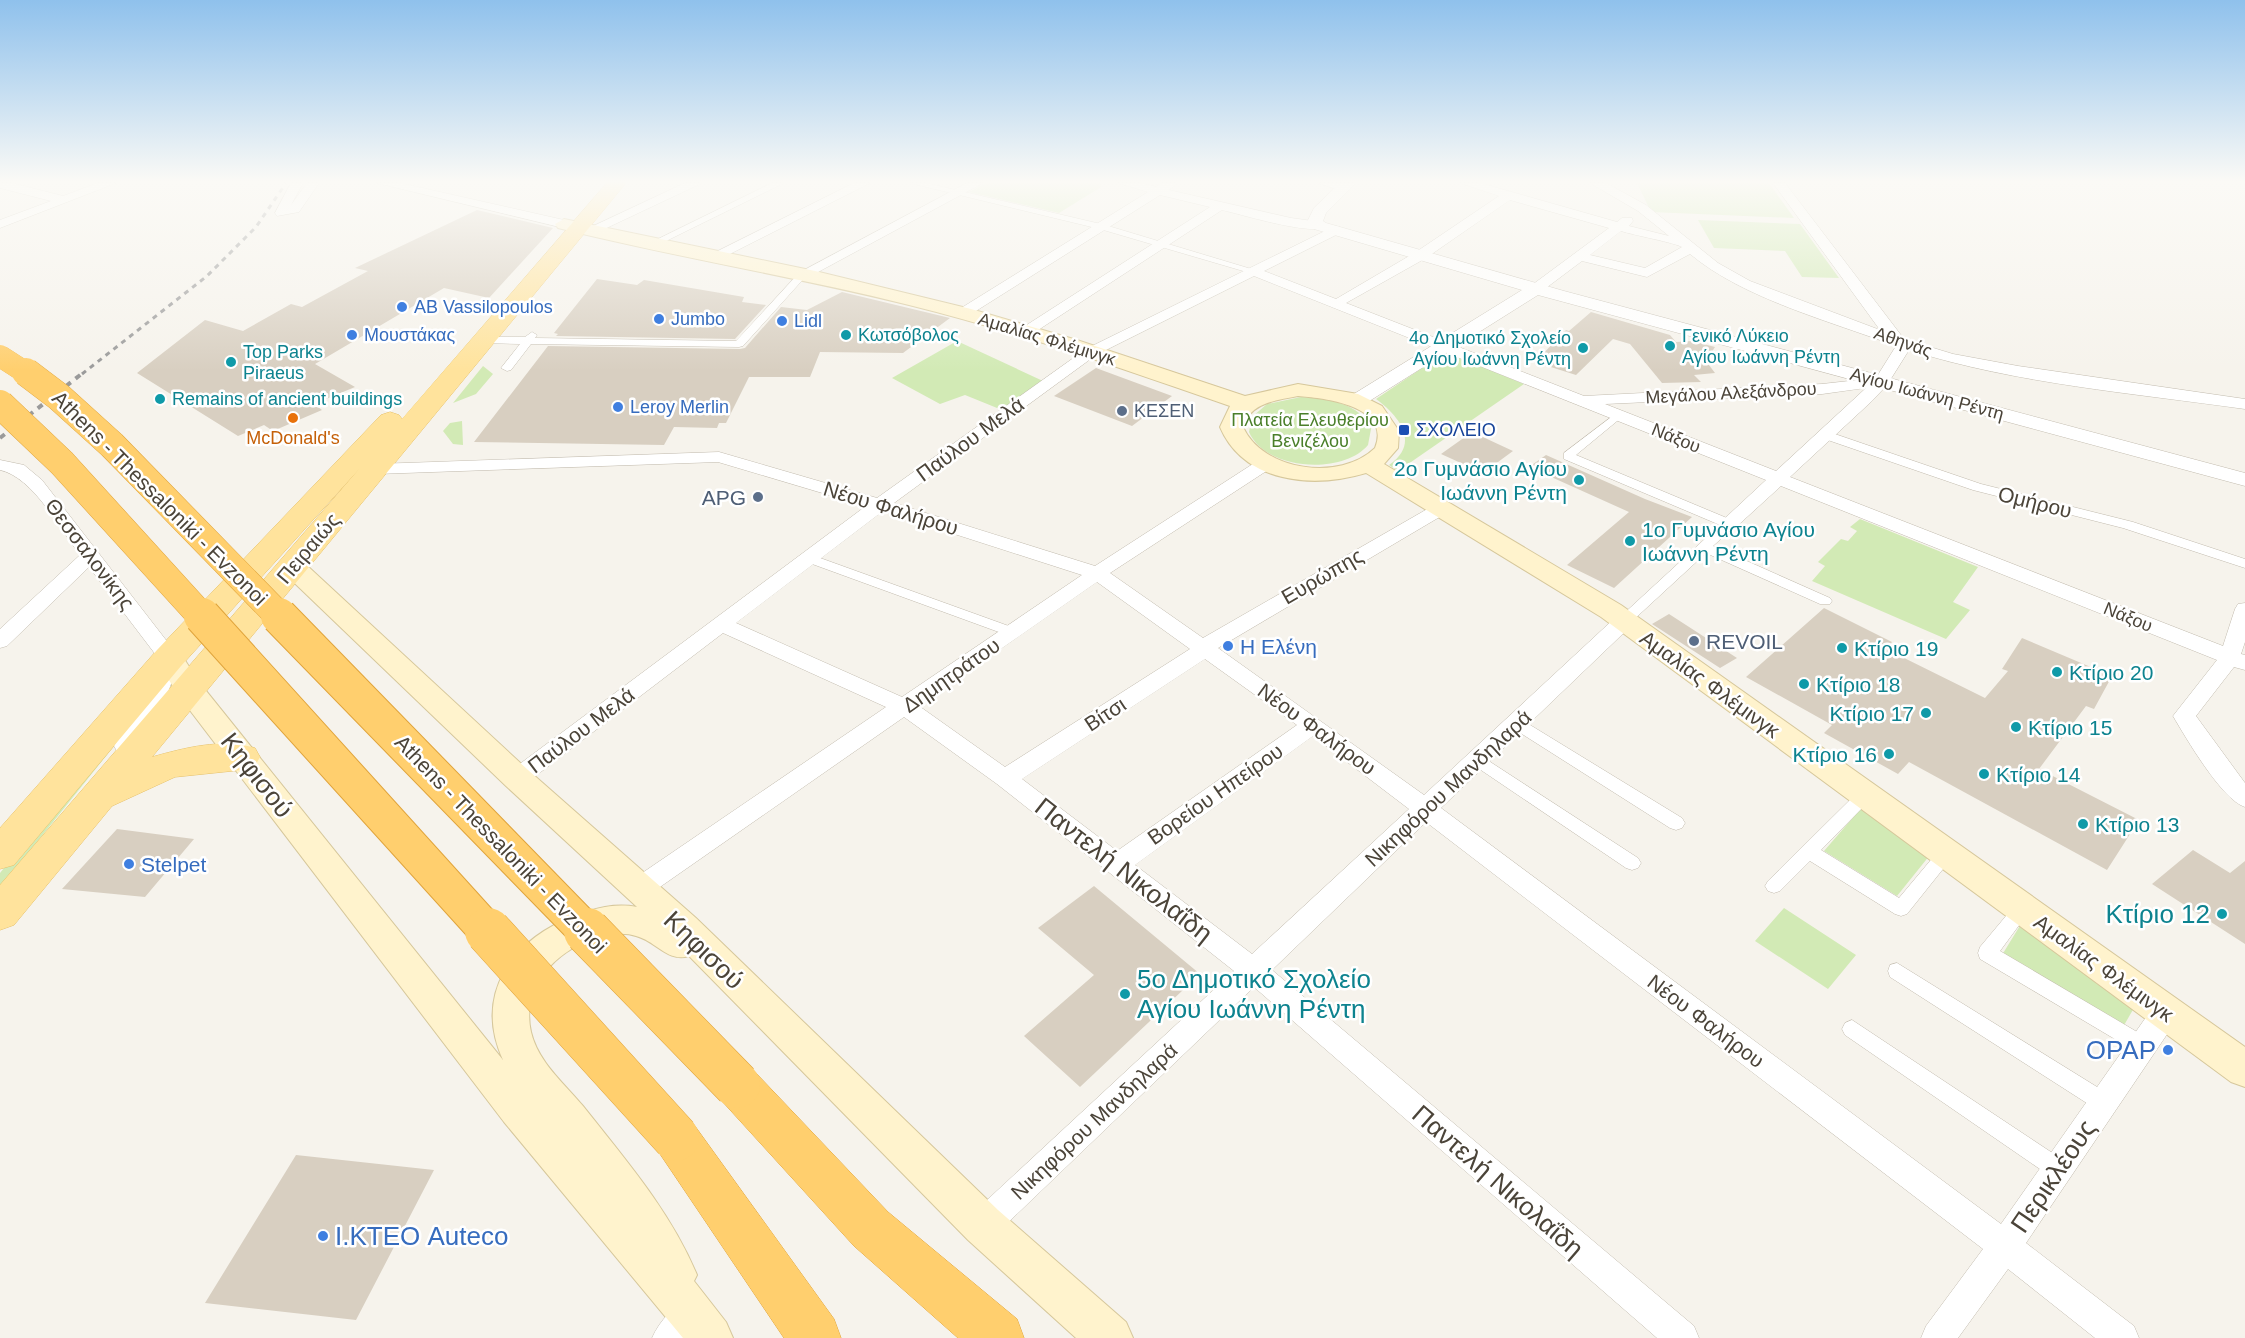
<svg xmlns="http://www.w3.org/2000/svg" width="2245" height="1338" font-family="Helvetica,sans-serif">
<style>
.green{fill:#d2eab5}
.building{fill:#d8cfc1}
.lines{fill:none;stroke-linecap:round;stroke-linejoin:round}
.pedestrian-casing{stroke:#c2bbae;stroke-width:1}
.minor-casing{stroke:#c2bbae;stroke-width:1}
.tertiary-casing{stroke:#c2bbae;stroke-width:1}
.secondary-casing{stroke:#d6c79b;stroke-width:2}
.primary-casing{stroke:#e6c16a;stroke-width:1}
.motorway-casing{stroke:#e0a43c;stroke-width:1}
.pedestrian{fill:#fff;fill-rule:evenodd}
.minor{fill:#fff;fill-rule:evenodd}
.tertiary{fill:#fff;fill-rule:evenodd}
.secondary{fill:#fff3cd;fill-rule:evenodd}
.primary{fill:#ffe39c;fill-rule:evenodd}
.motorway{fill:#ffcf6e;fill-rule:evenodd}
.rail-far1{stroke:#9a9a9a;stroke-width:3;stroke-dasharray:5 5;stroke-linecap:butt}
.rail{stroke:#9a9a9a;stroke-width:4;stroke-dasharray:6 6;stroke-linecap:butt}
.motorway-bridge-far3-casing{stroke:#e0a43c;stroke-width:22;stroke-linecap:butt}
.motorway-bridge-far2-casing{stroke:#e0a43c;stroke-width:29;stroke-linecap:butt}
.motorway-bridge-far1-casing{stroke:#e0a43c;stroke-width:38;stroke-linecap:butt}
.motorway-bridge-casing{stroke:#e0a43c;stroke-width:47;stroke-linecap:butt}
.motorway-bridge-far3{stroke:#ffcf6e;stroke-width:22}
.motorway-bridge-far2{stroke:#ffcf6e;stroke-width:28}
.motorway-bridge-far1{stroke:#ffcf6e;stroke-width:36}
.motorway-bridge{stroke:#ffcf6e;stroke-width:46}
.shop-dot{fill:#3f7fe0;stroke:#fff;stroke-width:2}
.culture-dot{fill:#0f9aa8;stroke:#fff;stroke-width:2}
.service-dot{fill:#5c6f8a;stroke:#fff;stroke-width:2}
.food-dot{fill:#e8710a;stroke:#fff;stroke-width:2}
.transit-dot{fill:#1a4fb4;stroke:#fff;stroke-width:2}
.labels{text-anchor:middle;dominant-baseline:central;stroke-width:5;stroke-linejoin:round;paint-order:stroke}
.far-shop-label{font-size:18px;fill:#366cbe;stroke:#fff;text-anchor:start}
.far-culture-label{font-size:18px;fill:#0d838f;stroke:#fff;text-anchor:start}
.far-street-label{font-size:18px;fill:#4b4439;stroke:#fff}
.far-service-label{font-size:18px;fill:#4e5e75;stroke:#fff;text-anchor:start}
.far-park-label{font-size:18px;fill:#4a7f2a;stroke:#fff}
.far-transit-label{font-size:18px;fill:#164399;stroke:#fff;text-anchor:start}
.far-food-label{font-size:18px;fill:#c56008;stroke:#fff}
.street-label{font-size:21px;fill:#4b4439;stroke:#fff}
.culture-label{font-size:21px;fill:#0d838f;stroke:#fff;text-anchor:start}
.service-label{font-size:21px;fill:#4e5e75;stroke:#fff;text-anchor:end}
.shop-label{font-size:21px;fill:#366cbe;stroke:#fff;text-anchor:start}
.near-street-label{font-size:26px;fill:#4b4439;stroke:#fff}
.near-culture-label{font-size:26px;fill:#0d838f;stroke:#fff;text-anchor:end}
.near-shop-label{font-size:26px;fill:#366cbe;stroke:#fff;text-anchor:end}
</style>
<rect width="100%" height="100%" fill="#f6f3ec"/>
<path class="green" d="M986 183H1100L1101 187 1059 213 969 192Z
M1637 183H1769L1794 218 1651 212Z
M1698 220 1800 224 1839 278 1802 277 1785 251 1714 248Z
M957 341 1043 381 1002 410 965 395 940 404 892 378Z
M1446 352 1524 384 1398 471 1389 465C1421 443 1399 416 1376 399Z
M483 366 493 374 476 394 453 403Z
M1301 397C1326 398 1361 403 1371 429L1368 445C1343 475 1266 471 1249 432L1252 417 1267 404Z
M462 421 463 445 453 444 443 431 450 423Z
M1860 519 1978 567 1953 602 1970 610 1946 639 1812 581 1825 566 1818 562 1841 539 1848 541 1857 531 1850 527Z
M131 725 0 888V873L100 749Z
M1863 806 1930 855 1897 896 1824 851Z
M1784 908 1856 955 1828 989 1755 941Z
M2021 924 2138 1001 2123 1027 2002 955Z"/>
<path class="building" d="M477 210 553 228 489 298 444 288 315 364 355 387 314 404 322 410 273 431 264 425 238 436 137 373 205 320 243 331 291 304 302 307 368 271 355 268Z
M597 279 637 285 644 280 744 297 742 302 766 305 735 339 556 336 558 334 554 333Z
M842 292 950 318 903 353 820 352 810 377H749L726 423H719L717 428 674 427 664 445 474 442 548 346 740 349 745 348 781 307 807 310Z
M1591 312 1670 335 1676 342 1692 341 1715 347 1706 361 1715 373 1694 375 1701 382 1662 383 1630 344 1613 339 1576 375 1535 362 1566 330 1569 331Z
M1096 368 1172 396 1132 426 1054 396Z
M1472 432 1513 451 1483 473 1441 454Z
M1546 455 1645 499 1692 517 1614 588 1567 565 1629 512 1529 467Z
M1824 608 1892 642 1886 649 1985 698 2008 671 2002 669 2022 638 2112 676 2094 709 2086 706 2039 769 2139 820 2107 870 1909 762 1898 774 1824 733 1832 725 1746 677Z
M1669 614 1737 658 1720 668 1652 624Z
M117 829 194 839 145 897 62 889Z
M2193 850 2230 873 2245 861V944L2152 884Z
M1094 886 1200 974 1080 1087 1024 1036 1094 975 1038 928Z
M296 1155 434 1170 356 1320 205 1303Z"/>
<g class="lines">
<defs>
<path id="pedestrian" d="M772 183H784L658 245 650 243Z
M910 183H926L1105 225 1258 271 1250 273 1100 229Z
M799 273 807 275 743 346 739 347 531 344 511 370 507 371 501 368 520 344 485 343 480 340 485 337H525L532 332 537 335 535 338 736 341Z
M1618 412 1624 415 1622 417 1576 455 1734 521 1736 524 1734 527 1713 546 1830 598 1832 601 1830 604H1820L1706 553 1629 624H1619L1617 621 1619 618 1720 525 1564 459V453Z
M1826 431 1981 484 2133 522 2245 559V568L2123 528 1973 490 1822 438V432Z
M809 554 1017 629 1019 632 1017 635H1007L804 561 802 558Z
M1517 717 1682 818 1685 823 1682 828 1676 830 1670 828 1511 727 1509 723 1511 719Z
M1478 754 1638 858 1641 863 1638 868 1632 870 1626 868 1472 764 1470 760 1472 756Z
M1864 790 1870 792 1872 796 1870 800 1821 850 1899 898 1940 849 1946 847 1952 849 1955 854 1907 914 1901 916 1895 914 1810 861 1780 891 1774 893 1768 891 1765 886 1768 881 1858 792Z
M2022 902 2028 904 2031 909 2000 951 2149 1039 2152 1045 2149 1051 2142 1054 2135 1051 1980 959 1978 953 1980 947 2016 904Z
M1897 963 2110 1095 2113 1102 2110 1109 2103 1112 2096 1109 1890 977 1888 971 1890 965Z
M1852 1020 2066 1162 2069 1169 2066 1176 2058 1180 2050 1176 1845 1035 1842 1029 1845 1023Z"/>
<path id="minor" d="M0 183H12L63 196 98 183H116L0 228V220L51 201 0 188Z
M291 183H303L291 205 307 183H319L299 212 277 216 275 213Z
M377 183H400L564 220 570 224 564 228Z
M685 183H702L596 233 591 234 585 230Z
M854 183H870L720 259 715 260 708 256Z
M967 183H983L807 278H797L795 275Z
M1118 183H1141L1156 187 1162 183H1177L1169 190 1291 218 1320 222 1326 226C1315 237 1240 214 1222 210L1032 334H1022L1020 331 1022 328 1210 207 1160 195 968 316H958L956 313 958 310 1148 192Z
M1319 183H1340L1350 188 1344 192Z
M1460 183H1480L1617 222 1622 218H1632L1633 221 1629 226 1669 236 1638 211 1590 183H1606L1646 205 1718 263 1750 281 1880 330 1773 183H1785L1904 339 1953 354 2018 366 2245 399V409C2133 393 2017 384 1909 350L1887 385 1872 401 1790 477 2223 646 2235 609 2238 604 2245 603V642L2241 654 2245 655V670L2234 667 2196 716 2245 783V807C2222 800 2186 738 2173 716L2217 660 1781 486 1735 528H1723L1720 524 1723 520 1766 480 1254 276 1096 355 894 503 1095 566 1259 460H1271L1274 464 1271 468 1110 573 1203 638 1436 504H1448L1451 508 1448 512 1218 648 1424 795 1617 616H1631L1634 621 1631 626 1441 808 2001 1224 2156 1003 2166 1000 2176 1003 2180 1012 2176 1021 2026 1243 2134 1326 2139 1338H2095L2008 1269 1958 1338H1921L1926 1326 1983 1249 1426 822 1272 970 1694 1326 1699 1338H1657L1254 987 994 1236 983 1241 972 1236 967 1225 972 1214 1234 971 997 784 904 717 647 896 638 899 629 896 625 889 629 882 886 707 723 633 525 784 517 787 509 784 505 778 509 772 866 506 718 462 376 474 367 469 376 464 719 452 877 498 1086 349 1335 226 1340 227V233L1264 271 1336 299 1416 252 1499 196ZM1510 200 1609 228 1532 285V291H1542L1582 261 1647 277 1690 254C1744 299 1830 321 1896 346L1876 378 1822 384 1584 396 1346 303 1426 258ZM1621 231C1633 235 1676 243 1682 247L1645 268 1590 255ZM1866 388 1776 471 1605 404 1822 394ZM883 511 1082 575 902 697 736 623ZM1097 582 1190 649 1005 767 919 706ZM1205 659 1297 725 1117 851 1022 779ZM1313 736 1409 809 1252 954 1135 865Z
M0 460 24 465 42 480 176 653 179 658 176 663H162L89 567 7 646 0 648V629L80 555C60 529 33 477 0 470Z
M693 1297 705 1301 709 1313 705 1325 692 1338H652C660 1320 675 1304 693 1297Z"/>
<path id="tertiary" d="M1340 183H1356L1326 213 1323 221 1326 223 1564 291 2245 473V486L1538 295 1363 405H1349L1346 401 1349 397 1522 290 1314 229 1307 222 1314 208Z
M164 659 173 662 177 668 159 716 138 753 128 756 118 753 114 746 133 715 151 668 155 662Z"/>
<path id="secondary" d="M564 219 815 271 971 309 1077 340 1245 396 1298 384 1358 394 1382 406 1399 431 1398 448 1384 464 1621 605 2245 1047V1087L2231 1082 1601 617 1366 473C1313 489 1244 483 1220 427L1230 406C1124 369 1018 332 909 305 793 276 674 257 558 228L555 224ZM1298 396C1325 398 1392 406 1375 448 1340 482 1263 471 1243 427 1251 402 1275 401 1298 396Z
M292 558 301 560 528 770 696 918 998 1210 1126 1322 1133 1338H1076L968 1240 689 956C668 963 656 941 636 936 624 932 608 934 596 938 555 951 521 987 531 1032 538 1062 564 1083 583 1106 625 1159 671 1212 697 1275L694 1281 726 1322 733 1338H683L504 1122 179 696 155 658 159 651 169 648 179 651 199 682 503 1060C473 994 512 940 574 916 595 908 615 903 637 907L506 786 283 572 279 566 283 560Z"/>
<path id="primary" d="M607 183H626L152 757C184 748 222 738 255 748L260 757 255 766 242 770 175 777 112 806 14 925 0 930V885L360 468 181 666 14 865 0 869V828L157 650 381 415 390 412 399 415 402 419Z"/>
<path id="motorway" d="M737 1064 753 1070 888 1212 1017 1319 1024 1338H958L854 1246 721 1100 714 1085 721 1070Z
M676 1116 692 1122 834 1319 841 1338H784L660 1154 653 1138 660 1122Z"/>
</defs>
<use href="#pedestrian" class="pedestrian-casing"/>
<use href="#minor" class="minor-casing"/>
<use href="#tertiary" class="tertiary-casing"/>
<use href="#secondary" class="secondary-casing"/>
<use href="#primary" class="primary-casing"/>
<use href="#motorway" class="motorway-casing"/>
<use href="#pedestrian" class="pedestrian"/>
<use href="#minor" class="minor"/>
<use href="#tertiary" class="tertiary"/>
<use href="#secondary" class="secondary"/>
<use href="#primary" class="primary"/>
<use href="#motorway" class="motorway"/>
<path class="rail-far1" d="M82 374 207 276 256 227 286 183"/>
<path class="rail" d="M0 438 84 372"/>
<defs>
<path id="motorway-bridge-far3" d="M0 356 28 374"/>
<path id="motorway-bridge-far2" d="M26 372 59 397 112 445 281 618
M0 404 62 463 203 618"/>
<path id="motorway-bridge-far1" d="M202 616 489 933
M279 616 588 933"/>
<path id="motorway-bridge" d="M488 931 676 1138
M587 931 737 1085"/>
</defs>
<use href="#motorway-bridge-far3" class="motorway-bridge-far3-casing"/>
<use href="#motorway-bridge-far2" class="motorway-bridge-far2-casing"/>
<use href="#motorway-bridge-far1" class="motorway-bridge-far1-casing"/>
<use href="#motorway-bridge" class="motorway-bridge-casing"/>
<use href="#motorway-bridge-far3" class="motorway-bridge-far3"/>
<use href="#motorway-bridge-far2" class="motorway-bridge-far2"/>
<use href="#motorway-bridge-far1" class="motorway-bridge-far1"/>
<use href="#motorway-bridge" class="motorway-bridge"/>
</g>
<linearGradient id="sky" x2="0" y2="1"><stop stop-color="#8fc1ec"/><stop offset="0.49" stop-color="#fbfaf6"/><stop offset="1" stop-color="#fbfaf6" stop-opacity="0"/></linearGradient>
<rect width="2245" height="371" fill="url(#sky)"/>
<g class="shop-dot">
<circle cx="402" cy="307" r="6"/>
<circle cx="659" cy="319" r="6"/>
<circle cx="782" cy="321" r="6"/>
<circle cx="352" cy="335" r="6"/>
<circle cx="618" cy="407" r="6"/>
<circle cx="1228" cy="646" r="6"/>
<circle cx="129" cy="864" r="6"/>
<circle cx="2168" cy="1050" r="6"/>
<circle cx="323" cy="1236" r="6"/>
</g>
<g class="culture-dot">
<circle cx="846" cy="335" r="6"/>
<circle cx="1670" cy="346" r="6"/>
<circle cx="1583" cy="348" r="6"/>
<circle cx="231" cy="362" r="6"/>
<circle cx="160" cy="399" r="6"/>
<circle cx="1579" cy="480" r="6"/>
<circle cx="1630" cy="541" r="6"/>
<circle cx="1842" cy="648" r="6"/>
<circle cx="2057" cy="672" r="6"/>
<circle cx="1804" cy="684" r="6"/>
<circle cx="1926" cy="713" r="6"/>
<circle cx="2016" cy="727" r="6"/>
<circle cx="1889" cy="754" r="6"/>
<circle cx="1984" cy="774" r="6"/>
<circle cx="2083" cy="824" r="6"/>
<circle cx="2222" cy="914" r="6"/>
<circle cx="1125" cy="994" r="6"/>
</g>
<g class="service-dot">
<circle cx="1122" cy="411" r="6"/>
<circle cx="758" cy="497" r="6"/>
<circle cx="1694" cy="641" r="6"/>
</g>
<circle class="food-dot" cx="293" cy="418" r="6"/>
<rect class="transit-dot" x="1398" y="424" width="12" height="12" rx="3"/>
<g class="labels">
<g class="far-shop-label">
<text x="414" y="307">AB Vassilopoulos</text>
<text x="671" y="319">Jumbo</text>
<text x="794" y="321">Lidl</text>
<text x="364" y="335">Μουστάκας</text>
<text x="630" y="407">Leroy Merlin</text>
</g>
<g class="far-culture-label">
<text x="858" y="335">Κωτσόβολος</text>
<text x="1682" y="336">Γενικό Λύκειο<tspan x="1682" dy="21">Αγίου Ιωάννη Ρέντη</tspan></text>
<text x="1571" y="338" text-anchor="end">4ο Δημοτικό Σχολείο<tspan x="1571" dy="21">Αγίου Ιωάννη Ρέντη</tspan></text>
<text x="243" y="352">Top Parks<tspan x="243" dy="21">Piraeus</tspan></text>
<text x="172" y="399">Remains of ancient buildings</text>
</g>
<g class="far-street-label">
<text transform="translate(1047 339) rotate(17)">Αμαλίας Φλέμινγκ</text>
<text transform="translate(1903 342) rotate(19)">Αθηνάς</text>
<text transform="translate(1731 393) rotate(-3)">Μεγάλου Αλεξάνδρου</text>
<text transform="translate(1927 394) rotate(15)">Αγίου Ιωάννη Ρέντη</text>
<text transform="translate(1676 438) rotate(22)">Νάξου</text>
<text transform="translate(2128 617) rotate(22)">Νάξου</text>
</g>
<g class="far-service-label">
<text x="1134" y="411">ΚΕΣΕΝ</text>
</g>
<g class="far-park-label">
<text x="1310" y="420">Πλατεία Ελευθερίου<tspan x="1310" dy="21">Βενιζέλου</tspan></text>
</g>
<g class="far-transit-label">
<text x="1416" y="430">ΣΧΟΛΕΙΟ</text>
</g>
<g class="far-food-label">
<text x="293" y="438">McDonald's</text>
</g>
<g class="street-label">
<text transform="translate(970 439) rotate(-36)">Παύλου Μελά</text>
<text transform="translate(160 498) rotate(45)">Athens - Thessaloniki - Evzonoi</text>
<text transform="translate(2035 502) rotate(14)">Ομήρου</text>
<text transform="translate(891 508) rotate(17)">Νέου Φαλήρου</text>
<text transform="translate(308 548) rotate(-50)">Πειραιώς</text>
<text transform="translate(90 554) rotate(53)">Θεσσαλονίκης</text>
<text transform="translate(1322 576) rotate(-30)">Ευρώπης</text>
<text transform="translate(951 675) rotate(-35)">Δημητράτου</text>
<text transform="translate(1710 684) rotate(36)">Αμαλίας Φλέμινγκ</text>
<text transform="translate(1105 714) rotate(-33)">Βίτσι</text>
<text transform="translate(1317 729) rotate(36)">Νέου Φαλήρου</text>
<text transform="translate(581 730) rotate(-37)">Παύλου Μελά</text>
<text transform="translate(1448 788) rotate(-43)">Νικηφόρου Μανδηλαρά</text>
<text transform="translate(1215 794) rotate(-35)">Βορείου Ηπείρου</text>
<text transform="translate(501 844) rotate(46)">Athens - Thessaloniki - Evzonoi</text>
<text transform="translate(2104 968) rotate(36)">Αμαλίας Φλέμινγκ</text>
<text transform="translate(1706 1021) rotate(37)">Νέου Φαλήρου</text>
<text transform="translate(1094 1121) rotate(-43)">Νικηφόρου Μανδηλαρά</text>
</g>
<g class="culture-label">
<text x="1567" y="468" text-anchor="end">2ο Γυμνάσιο Αγίου<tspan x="1567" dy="24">Ιωάννη Ρέντη</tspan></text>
<text x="1642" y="529">1ο Γυμνάσιο Αγίου<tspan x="1642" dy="24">Ιωάννη Ρέντη</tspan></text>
<text x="1854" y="648">Κτίριο 19</text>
<text x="2069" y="672">Κτίριο 20</text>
<text x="1816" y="684">Κτίριο 18</text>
<text x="1914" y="713" text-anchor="end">Κτίριο 17</text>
<text x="2028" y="727">Κτίριο 15</text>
<text x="1877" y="754" text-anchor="end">Κτίριο 16</text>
<text x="1996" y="774">Κτίριο 14</text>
<text x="2095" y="824">Κτίριο 13</text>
</g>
<g class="service-label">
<text x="746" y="497">APG</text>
<text x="1706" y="641" text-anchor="start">REVOIL</text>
</g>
<g class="shop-label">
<text x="1240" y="646">Η Ελένη</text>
<text x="141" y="864">Stelpet</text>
</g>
<g class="near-street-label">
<text transform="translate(257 775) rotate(52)">Κηφισού</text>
<text transform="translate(1124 870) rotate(38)">Παντελή Νικολαΐδη</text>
<text transform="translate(704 950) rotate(44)">Κηφισού</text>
<text transform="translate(2053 1176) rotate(-56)">Περικλέους</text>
<text transform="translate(1498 1181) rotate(41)">Παντελή Νικολαΐδη</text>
</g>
<g class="near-culture-label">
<text x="2210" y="914">Κτίριο 12</text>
<text x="1137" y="979" text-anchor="start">5ο Δημοτικό Σχολείο<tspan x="1137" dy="30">Αγίου Ιωάννη Ρέντη</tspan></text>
</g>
<g class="near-shop-label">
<text x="2156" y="1050">OPAP</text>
<text x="335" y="1236" text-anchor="start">Ι.ΚΤΕΟ Auteco</text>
</g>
</g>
</svg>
